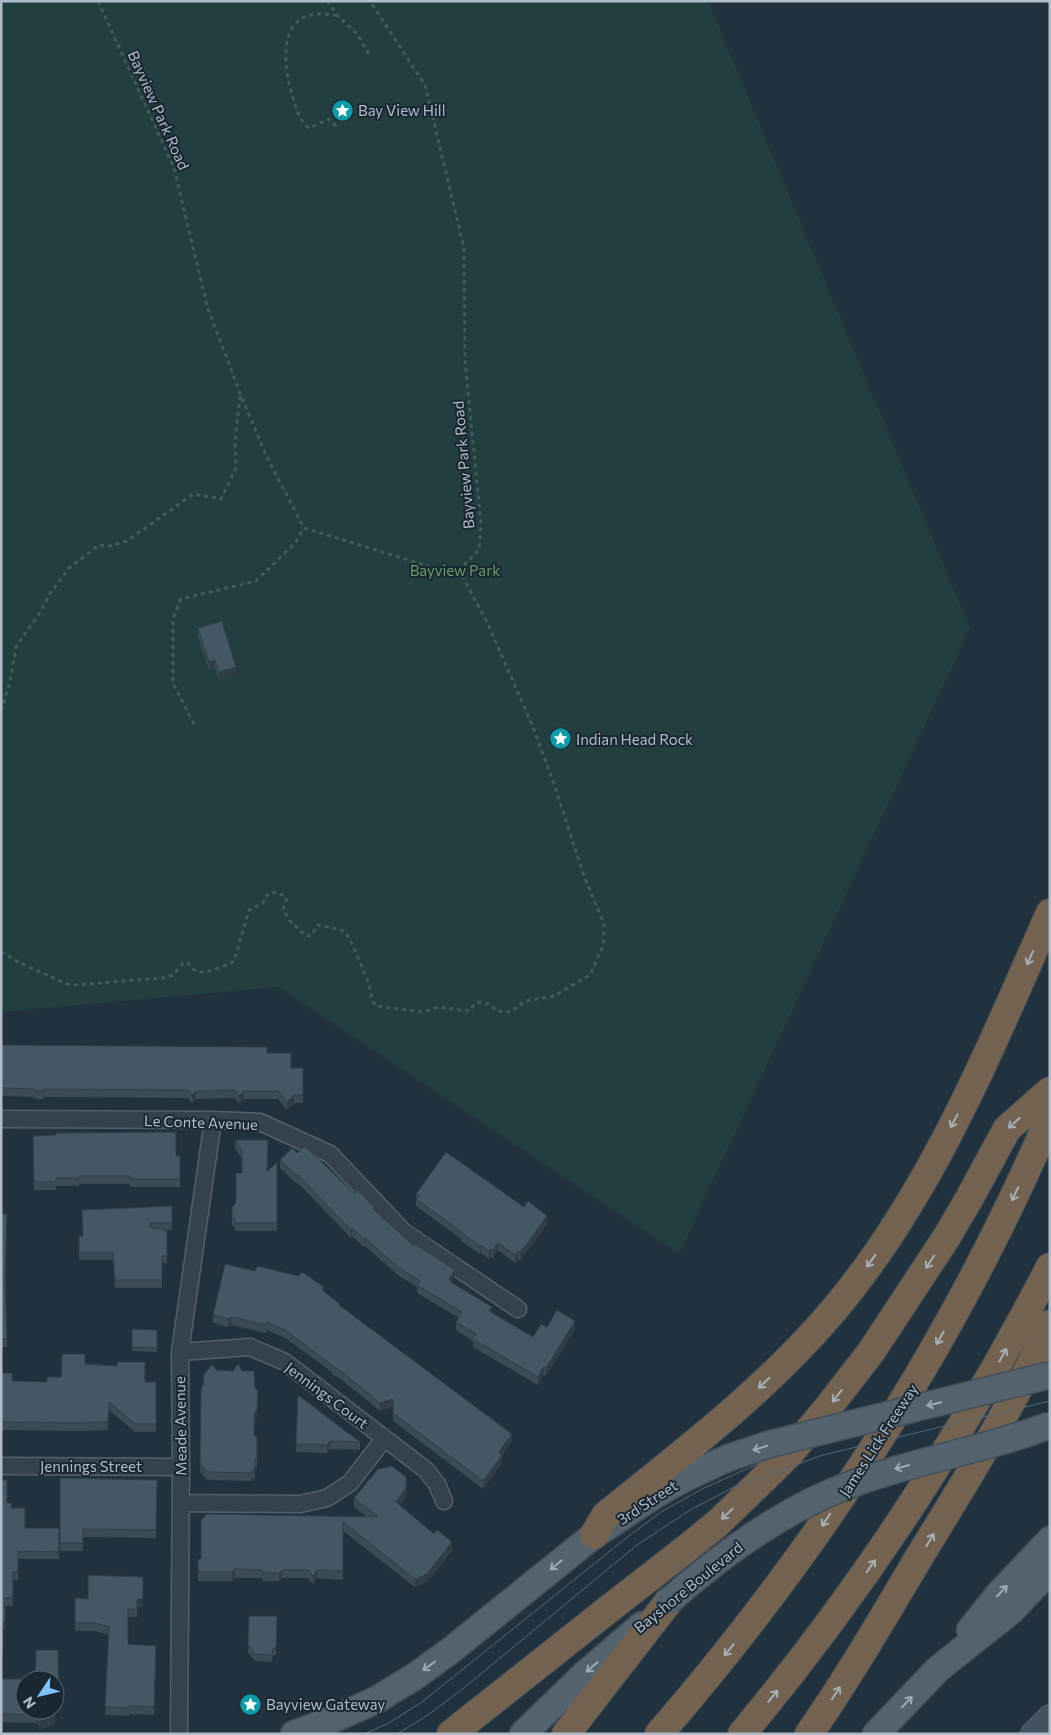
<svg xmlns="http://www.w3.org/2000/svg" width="1051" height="1735" font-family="Commissioner,sans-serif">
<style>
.green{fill:#233e3e}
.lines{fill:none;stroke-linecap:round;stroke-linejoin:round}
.minor-casing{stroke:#53606b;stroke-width:19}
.secondary-casing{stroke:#53606b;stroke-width:26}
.primary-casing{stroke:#414e59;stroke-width:29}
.motorway-casing{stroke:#404d58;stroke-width:30}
.path{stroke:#415a5a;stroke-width:3;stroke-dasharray:4 4;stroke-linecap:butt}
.minor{stroke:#35424d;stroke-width:16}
.secondary{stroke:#435261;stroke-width:24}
.primary{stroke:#53626d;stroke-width:26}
.motorway{stroke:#746251;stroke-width:28}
.tram{stroke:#566775;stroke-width:1}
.primary-bridge-casing{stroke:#414e59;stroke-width:29;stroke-linecap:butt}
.primary-bridge{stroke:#53626d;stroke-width:26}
.wall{fill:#3a4b56}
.shaded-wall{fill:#303d46}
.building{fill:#445764;stroke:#303d46}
.oneway{stroke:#a7afb7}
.oneway2{stroke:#9dabb7}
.labels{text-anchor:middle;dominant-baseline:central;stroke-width:4;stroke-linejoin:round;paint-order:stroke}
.street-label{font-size:15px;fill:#b0bdc9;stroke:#1a2732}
.poi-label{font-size:15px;fill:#b0bdc9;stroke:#1a2732;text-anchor:start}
.park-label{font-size:15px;fill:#659c6b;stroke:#1a2732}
</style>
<rect width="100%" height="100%" fill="#21313d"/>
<path class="green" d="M1 1H708L970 628 679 1254 278 987 1 1012Z"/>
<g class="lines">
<defs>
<path id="minor" d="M1 1119 213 1120 260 1122 330 1154 404 1232 518 1309
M180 1352 250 1347 285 1362 426 1470 437 1484 444 1501
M1 1466 181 1467
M181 1503 300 1504 327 1498 350 1483 384 1439
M179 1734 181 1467 180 1352 213 1120"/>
<path id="secondary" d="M1033 1734 1050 1717"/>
<path id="primary" d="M970 1630 998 1595 1050 1540
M294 1734 334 1719 376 1700 414 1677 450 1651 594 1535C614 1523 632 1509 652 1497 676 1481 702 1470 728 1458
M523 1734 585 1674 642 1625
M876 1734 938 1669 1011 1611 1050 1570"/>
<path id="motorway" d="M594 1535 606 1515C685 1451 767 1389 833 1311 931 1195 989 1051 1050 913
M451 1734 605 1612 682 1552 718 1523 789 1454 826 1410 871 1352 946 1238 969 1199 1007 1129 1050 1091
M566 1734 669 1601
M659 1734C819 1549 953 1343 1050 1117
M742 1734C862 1590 964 1434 1050 1267
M809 1734C848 1678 883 1618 918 1559 965 1482 1013 1406 1050 1324"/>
</defs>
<use href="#minor" class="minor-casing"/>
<use href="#secondary" class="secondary-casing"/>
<use href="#primary" class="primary-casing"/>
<use href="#motorway" class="motorway-casing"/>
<path class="path" d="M98 1 174 168 208 309 242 398 266 455 304 528 434 568 459 570 479 550 481 524 465 361 464 248 425 85 370 1
M327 1 338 16 357 34 370 56
M336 126 329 119 309 128C298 120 295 104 291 91 280 51 282 3 338 16
M1 711 10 682 16 647 39 614 51 592 69 568 99 545 110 546 127 541 193 494 221 499 236 468 235 442 240 395
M194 724 173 683V619L181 599 256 581 296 542 304 528
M1 952 20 963 67 984 75 985 163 978 173 975 183 963H188C191 968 196 973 202 972 209 972 228 965 234 961L249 910 263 903C267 889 277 891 287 898L283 909 289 920 305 935 311 936 318 925C326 927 338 928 345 932 349 935 367 978 369 985 371 992 371 1002 377 1006L423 1012 438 1007 470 1011 473 1006 480 1002 491 1005 497 1011 511 1012 525 1001 554 996 590 975 603 946 604 924 584 876 554 784 533 727 488 624 459 570"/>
<use href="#minor" class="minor"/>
<use href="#secondary" class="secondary"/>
<use href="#primary" class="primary"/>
<use href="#motorway" class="motorway"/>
<path class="tram" d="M364 1734 387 1724 422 1702 630 1535 661 1512 702 1489 773 1457 820 1444 1050 1389
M397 1734 428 1715 465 1687 637 1545 690 1510 734 1487 823 1455 1050 1401"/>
<defs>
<path id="primary-bridge" d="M728 1458 770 1444 1050 1375
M669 1601C726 1551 788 1506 860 1481 923 1459 988 1449 1050 1425"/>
</defs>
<use href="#primary-bridge" class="primary-bridge-casing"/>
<use href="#primary-bridge" class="primary-bridge"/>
</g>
<path class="wall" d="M1046 1H1050V7Z
M198 628 236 675 219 680 215 668 209 670 198 636Z
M1 1045 267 1053 291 1068H303V1103H294L287 1110 278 1099H244L239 1104 235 1098 196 1099 192 1103 188 1098 44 1097 43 1099H35L34 1097 1 1096Z
M33 1136 180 1156V1187H130V1184H79V1186H56V1190H34Z
M235 1140 267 1172 277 1162V1231H235V1227L232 1226V1207L235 1204 242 1173V1159L235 1148Z
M297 1153 354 1193 374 1210 414 1246 455 1278 452 1282 492 1312 533 1337 547 1327 575 1329 546 1376 544 1374 538 1385 473 1347V1341L456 1330V1322L459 1318 417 1293V1287L399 1276 365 1246 364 1247 352 1236 351 1238 298 1183 297 1184 280 1168V1160Z
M416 1194 547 1224 520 1261 518 1259 515 1263 498 1250 493 1258 491 1257 489 1259 481 1253 480 1254 461 1241V1239L416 1206Z
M172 1206V1230H163L167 1231V1263H162V1288H115L113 1260H79V1236H83Z
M1 1214 6 1288 7 1347H1Z
M324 1292 340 1306 512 1442 502 1455V1463L483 1489 393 1421V1407L380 1411 342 1380 332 1374V1372L285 1338 267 1330 266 1333 232 1325 228 1327 213 1323V1315Z
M132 1329 157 1330V1352L132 1351Z
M85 1364 145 1382H156V1432H135L109 1410 108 1430 84 1431 1 1430V1373L12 1381 47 1382 61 1377Z
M217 1370 258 1399 257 1418 255 1420 254 1430V1435L257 1437V1467H255V1479L252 1478V1481L207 1480 200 1472 201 1390 203 1385Z
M298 1395 360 1442V1450L330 1449 327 1453 296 1452Z
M60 1478 157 1480 156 1538 83 1537V1551H60Z
M1 1480 7 1503 12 1508 25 1528H59V1559H18V1580H13V1606H5V1629L3 1630V1655H1Z
M406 1497 400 1506 452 1551 427 1582 415 1587 343 1531V1580L317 1578 313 1584 308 1578H282L279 1581H264L261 1578H235L232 1581H198V1560L201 1558 367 1517 354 1507V1498Z
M75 1598 143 1606 137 1608V1617H128V1644L156 1654 154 1715 129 1714V1716L105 1715 109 1635 95 1631H75Z
M249 1616H277L276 1655H273L272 1662 255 1661 248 1652Z
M58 1650 59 1711H55V1724L38 1730V1723L1 1722V1679H35Z"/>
<path class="shaded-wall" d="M215 660V668L209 670V662Z
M236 667V675L219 680V672Z
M44 1089V1097L43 1099V1091Z
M196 1091V1099L192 1103V1095Z
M244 1091V1099L239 1104V1096Z
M294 1095V1103L287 1110V1102Z
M298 1175V1183L297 1184V1176Z
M547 1216V1224L520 1261V1253Z
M352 1228V1236L351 1238V1230Z
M365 1238V1246L364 1247V1239Z
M498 1243V1250L493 1258V1250Z
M481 1245V1253L480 1254V1246Z
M491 1249V1257L489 1259V1251Z
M518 1251V1259L515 1263V1255Z
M455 1270V1278L449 1287V1279Z
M232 1317V1325L228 1327V1319Z
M575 1321V1329L546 1376V1368Z
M544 1366V1374L538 1385V1377Z
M258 1391 257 1418 255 1420 254 1443 255 1412Z
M393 1399V1407L380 1411V1403Z
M512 1434V1442L502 1455V1463L483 1489V1481L499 1452Z
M330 1441V1449L327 1453V1445Z
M406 1488V1497L396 1511V1502Z
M452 1542V1551L427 1582 415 1587V1579Z
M235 1569V1578L232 1581V1572Z
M282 1570V1578L279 1581V1573Z
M317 1570V1578L313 1584V1576Z
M143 1577V1606L137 1608V1600Z
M55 1710V1724L38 1730V1722Z"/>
<path class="building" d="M222 621 236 667 219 672 215 660 209 662 198 628Z
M1 1045 267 1047V1053H291V1068H303V1095H294L287 1102 278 1091H244L239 1096 235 1090 196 1091 192 1095 188 1090 44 1089 43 1091H35L34 1089 1 1088Z
M176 1132V1156H180V1179H130V1176H79V1178H56V1182H34L33 1136 56 1135V1133Z
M235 1140H268L267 1172 277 1162V1223H235V1219L232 1218V1207L235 1204 236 1199V1173H242V1151Z
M305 1146 354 1193 358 1190 374 1207 373 1209 414 1246 415 1244 455 1270 449 1279 451 1282 492 1307 489 1311 533 1337 541 1324 547 1327 557 1310 575 1321 546 1368 544 1366 538 1377 473 1339 476 1334 456 1322 462 1312 417 1285 420 1281 399 1268 365 1238 364 1239 352 1228 351 1230 298 1175 297 1176 280 1160 292 1148 297 1153Z
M446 1152 524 1207 528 1201 547 1216 520 1253 518 1251 515 1255 498 1243 493 1250 491 1249 489 1251 481 1245 480 1246 461 1233 462 1232 416 1199 419 1196 416 1194Z
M172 1206V1223H150V1227L167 1231V1256H162V1280H115L113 1253H79V1236H83L82 1210Z
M1 1214H7L5 1284 7 1339H1Z
M225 1264 255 1271 257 1266 299 1276 302 1272 324 1287 322 1290 340 1304 339 1305 512 1434 499 1452 502 1455 483 1481 393 1413V1399L380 1403 342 1372 332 1366V1365L285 1330 267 1322 266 1325 232 1317 228 1319 213 1315Z
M132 1329 157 1330V1348L132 1347Z
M62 1354H85V1364L117 1366V1362H145V1382H156V1424H135L109 1402 108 1422 84 1423 1 1422V1373H12V1381L47 1382V1377H61Z
M238 1364 242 1371H254L255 1388 258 1391 257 1410 255 1412 254 1422V1435L257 1437V1459H255V1471L252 1470V1473L207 1472 200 1464 201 1390 202 1385H203L204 1374 212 1365 217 1370 233 1371Z
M298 1395 360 1442 330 1441 327 1445 296 1444Z
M392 1466 406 1477V1488L396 1502 434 1534 437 1530 452 1542 427 1574 415 1579 343 1522V1571L317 1570 313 1576 308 1570H282L279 1573H264L261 1570 235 1569 232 1572H198V1560L201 1558V1520L207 1514 378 1517 354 1498 378 1469Z
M60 1478 157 1480 156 1530 83 1529V1543H60Z
M1 1480H7V1503H12L11 1508H25V1528H59V1552L18 1551V1572H13V1598H5V1622H3V1647H1Z
M88 1575 143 1577V1598L137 1600V1609H128V1644L156 1646 154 1707 129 1706V1708L105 1707 109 1627 95 1623H75V1598L88 1599Z
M249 1616H277L276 1648H273L272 1655 255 1654 248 1644Z
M36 1650H58L59 1703H55V1680H25V1710H55V1716L38 1722V1715L1 1714V1679H35Z"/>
<defs><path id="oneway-shaft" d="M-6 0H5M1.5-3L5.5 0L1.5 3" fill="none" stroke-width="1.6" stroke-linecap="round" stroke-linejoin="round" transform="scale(1.25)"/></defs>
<g class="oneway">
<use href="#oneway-shaft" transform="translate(1030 958) rotate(114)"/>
<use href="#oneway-shaft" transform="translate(954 1121) rotate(118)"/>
<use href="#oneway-shaft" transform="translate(1014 1123) rotate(138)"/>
<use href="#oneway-shaft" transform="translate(1015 1194) rotate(115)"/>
<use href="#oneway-shaft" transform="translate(871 1261) rotate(125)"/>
<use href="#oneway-shaft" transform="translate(930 1262) rotate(123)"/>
<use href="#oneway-shaft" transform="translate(940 1338) rotate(120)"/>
<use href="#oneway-shaft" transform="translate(1003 1355) rotate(-61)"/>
<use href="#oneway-shaft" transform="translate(764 1383) rotate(136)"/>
<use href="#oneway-shaft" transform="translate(837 1396) rotate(128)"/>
<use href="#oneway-shaft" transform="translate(727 1514) rotate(137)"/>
<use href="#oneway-shaft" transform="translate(826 1520) rotate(124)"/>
<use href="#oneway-shaft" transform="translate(930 1540) rotate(-59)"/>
<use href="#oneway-shaft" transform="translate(871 1566) rotate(-55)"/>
<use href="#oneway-shaft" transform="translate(729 1650) rotate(129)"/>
<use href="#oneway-shaft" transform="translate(836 1693) rotate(-57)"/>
<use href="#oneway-shaft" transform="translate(773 1696) rotate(-51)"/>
</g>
<g class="oneway2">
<use href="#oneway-shaft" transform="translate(934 1404) rotate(166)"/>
<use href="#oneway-shaft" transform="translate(760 1448) rotate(162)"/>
<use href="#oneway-shaft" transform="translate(902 1467) rotate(164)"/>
<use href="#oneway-shaft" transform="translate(556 1565) rotate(141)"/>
<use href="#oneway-shaft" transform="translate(1002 1591) rotate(-47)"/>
<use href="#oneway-shaft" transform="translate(429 1666) rotate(144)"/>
<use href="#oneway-shaft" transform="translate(592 1667) rotate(139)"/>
<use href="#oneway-shaft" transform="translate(907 1702) rotate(-46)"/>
</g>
<defs>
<symbol id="sight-disc" viewBox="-11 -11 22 22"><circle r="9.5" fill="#0f9aa8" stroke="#1a2732"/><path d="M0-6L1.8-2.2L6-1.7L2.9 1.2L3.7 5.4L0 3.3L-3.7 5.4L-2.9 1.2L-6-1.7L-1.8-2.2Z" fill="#fff"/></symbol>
</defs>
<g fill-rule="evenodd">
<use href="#sight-disc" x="330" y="98" width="25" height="25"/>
<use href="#sight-disc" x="548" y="726" width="25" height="25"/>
<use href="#sight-disc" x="238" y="1692" width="25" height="25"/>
</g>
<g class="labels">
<g class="street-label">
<text transform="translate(159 110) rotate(66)">Bayview Park Road</text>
<text transform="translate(463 465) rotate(-95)">Bayview Park Road</text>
<text transform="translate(201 1122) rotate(2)">Le Conte Avenue</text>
<text transform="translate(327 1395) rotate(37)">Jennings Court</text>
<text transform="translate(180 1426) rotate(-91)">Meade Avenue</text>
<text transform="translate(878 1440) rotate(-57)">James Lick Freeway</text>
<text x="91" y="1466">Jennings Street</text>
<text transform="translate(647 1502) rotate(-33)">3rd Street</text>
<text transform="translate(688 1587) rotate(-39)">Bayshore Boulevard</text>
</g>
<g class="poi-label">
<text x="358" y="110">Bay View Hill</text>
<text x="576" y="739">Indian Head Rock</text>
<text x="266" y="1704">Bayview Gateway</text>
</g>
<g class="park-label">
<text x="455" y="570">Bayview Park</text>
</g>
</g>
<rect width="1051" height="1735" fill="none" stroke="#b0bdc9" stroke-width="5"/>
<g transform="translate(40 1695) rotate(235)"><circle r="24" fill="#1a2732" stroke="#56636e"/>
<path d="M0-4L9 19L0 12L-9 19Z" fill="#7fc2ff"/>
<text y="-8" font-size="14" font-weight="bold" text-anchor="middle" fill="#b0bdc9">N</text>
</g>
</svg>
